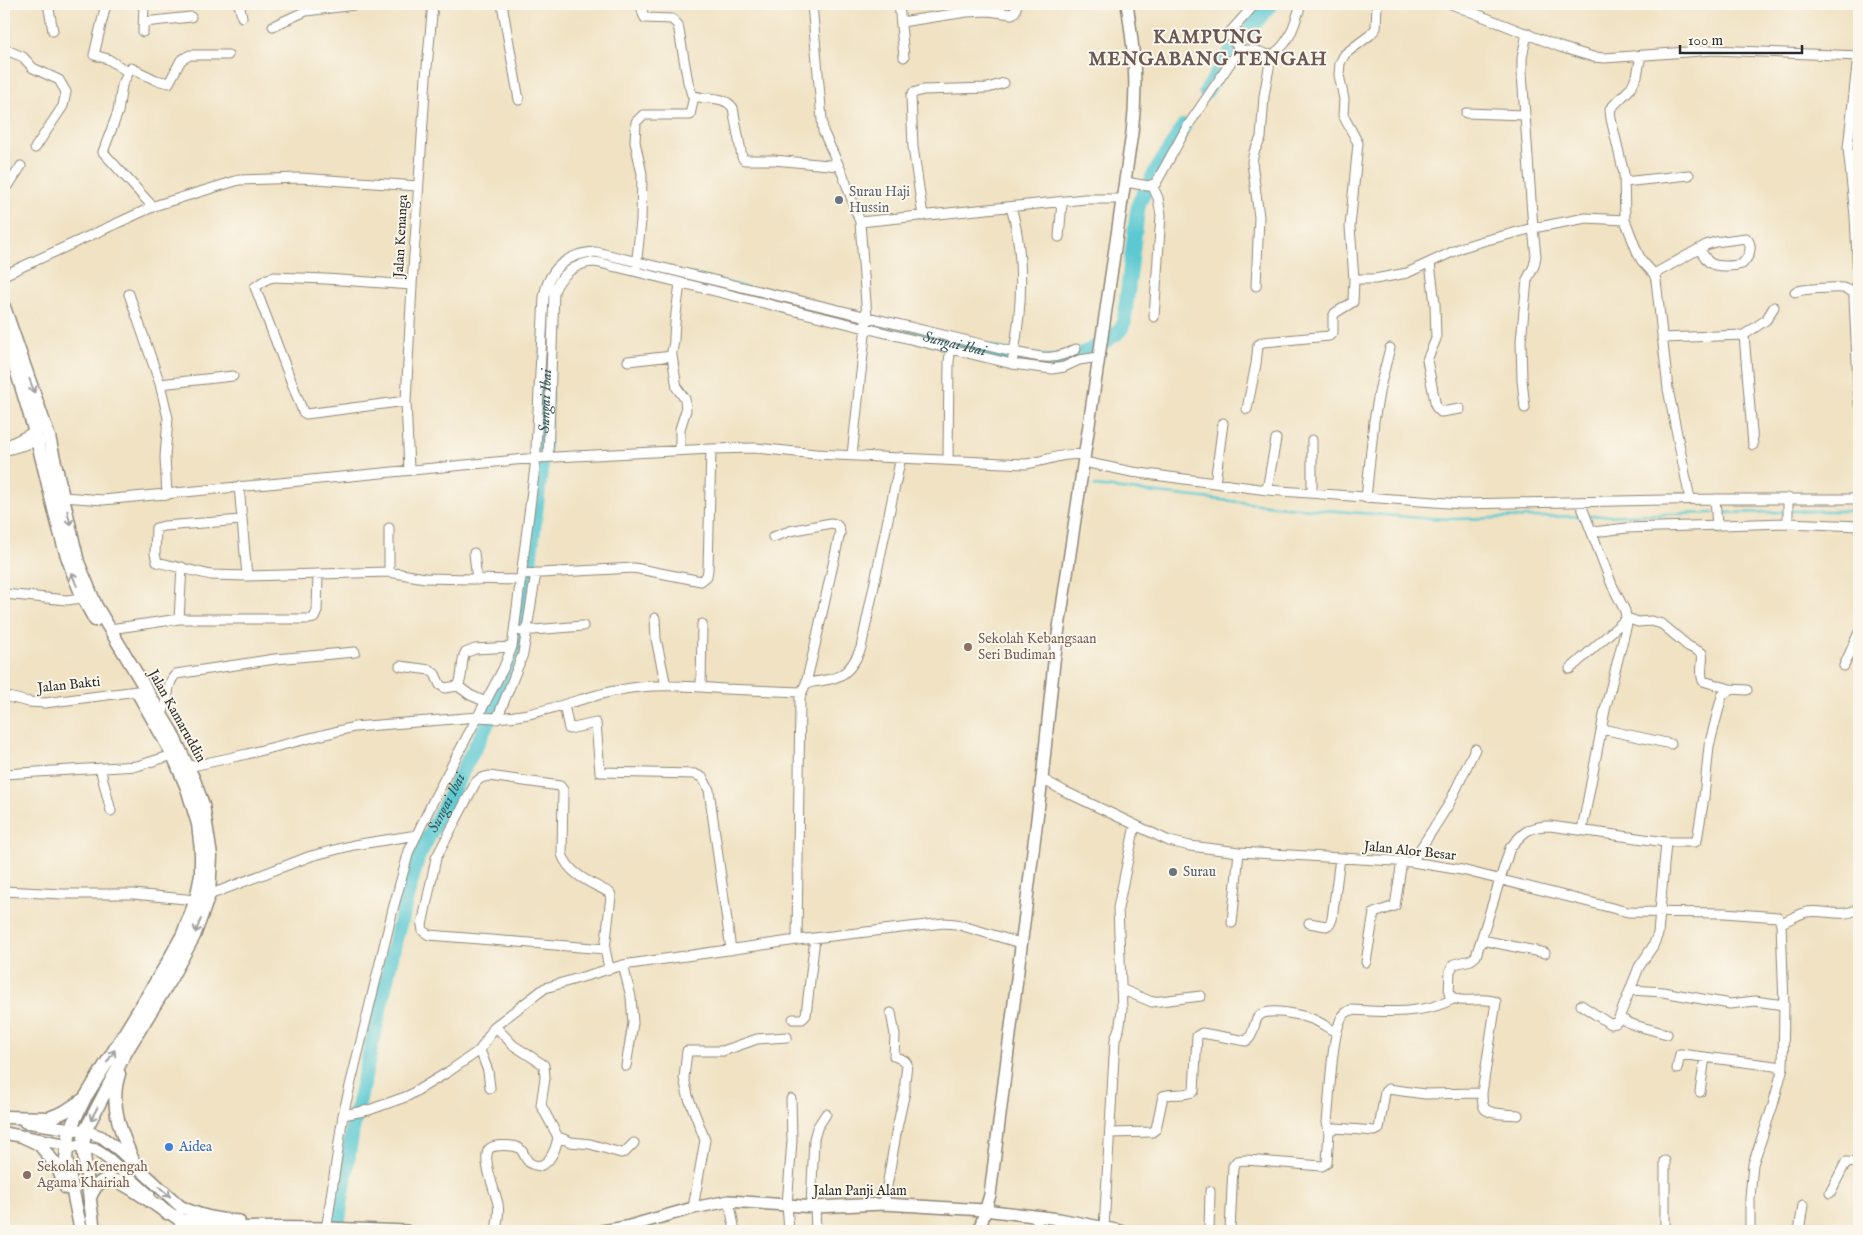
<svg xmlns="http://www.w3.org/2000/svg" width="1863" height="1235" font-family="'IM FELL English',serif">
<style>
.lines{fill:none;stroke-linecap:round;stroke-linejoin:round}
.stream{stroke:#5cc9d2;stroke-width:2.5}
.river{stroke:#5cc9d2;stroke-width:15}
.minor-casing{stroke:#8e8677;stroke-width:11}
.major-casing{stroke:#8e8677;stroke-width:14}
.highway-casing{stroke:#8e8677;stroke-width:15}
.minor{stroke:#fff;stroke-width:9}
.major{stroke:#fff;stroke-width:11}
.highway{stroke:#fff;stroke-width:12}
.oneway{stroke:#a0a0a0}
.worship-dot{fill:#6b7280;stroke:#fbf7ec;stroke-width:2}
.education-dot{fill:#8d6e63;stroke:#fbf7ec;stroke-width:2}
.shop-dot{fill:#3f7fe0;stroke:#fbf7ec;stroke-width:2}
.labels{text-anchor:middle;dominant-baseline:central;stroke-width:4;stroke-linejoin:round;paint-order:stroke}
.worship-label{font-size:14px;fill:#5b616d;stroke:#fbf7ec;text-anchor:start}
.street-label{font-size:14px;fill:#2b2b2b;stroke:#fbf7ec}
.education-label{font-size:14px;fill:#785e54;stroke:#fbf7ec;text-anchor:start}
.shop-label{font-size:14px;fill:#366cbe;stroke:#fbf7ec;text-anchor:start}
.water-label{font-size:15px;font-style:italic;fill:#3a5a5d;stroke:#fbf7ec}
.district-label{font-size:19px;font-weight:bold;letter-spacing:1px;fill:#6a5756;stroke:#fbf7ec}
</style>
<rect width="100%" height="100%" fill="#fbf7ec"/>
<filter id="ink" filterUnits="userSpaceOnUse"><feTurbulence type="fractalNoise" baseFrequency=".02" numOctaves="2"/><feDisplacementMap in="SourceGraphic" scale="10" xChannelSelector="R" yChannelSelector="G"/><feConvolveMatrix kernelMatrix="1 2 1 2 8 2 1 2 1" color-interpolation-filters="sRGB"/></filter>
<filter id="wash" filterUnits="userSpaceOnUse"><feTurbulence type="fractalNoise" baseFrequency=".0096" numOctaves="4" result="noise"/><feDisplacementMap in="SourceGraphic" scale="20" xChannelSelector="R" yChannelSelector="G"/><feGaussianBlur stdDeviation="1.12" result="paint"/><feColorMatrix in="noise" values="0 0 0 0 0 0 0 0 0 0 0 0 0 0 0 0 0 1.4 0 .05"/><feComposite in="paint" operator="in"/></filter>
<g filter="url(#wash)">
<rect width="100%" height="100%" fill="#f0e2c3"/>
<g class="lines">
<path class="stream" d="M1094 486 1276 506 1421 518 1453 519 1583 516
M1791 511H1859
M1718 513 1785 512
M1588 516 1713 513"/>
<g class="river">
<path d="M1241 39 1271 4"/>
<path d="M1206 92 1233 49"/>
<path d="M1152 178 1184 126"/>
<path id="s1" d="M338 1223 352 1132 396 937 418 857 486 726 519 651 543 450 549 299C554 272 568 257 597 258L1007 356C1050 365 1068 366 1105 341 1113 336 1121 332 1124 322L1137 214 1139 203 1144 193"/>
</g>
</g>
</g>
<g filter="url(#ink)">
<g class="lines">
<defs>
<path id="minor" d="M48 4 53 31
M107 4H106L94 55 108 59 128 72
M239 4 242 17
M502 4 519 100
M641 4 643 14 645 18 672 19 678 25 688 82 692 95C705 101 723 94 733 108L742 157 744 160H774L839 166
M812 4 823 131 843 175 860 222 867 317 852 455
M899 4 904 57
M1451 4 1560 47 1593 57 1605 58 1714 50 1859 56
M144 22 191 17
M901 22 967 12 988 11 1012 14 1015 12 1017 4
M273 26 306 11 362 4
M143 32 144 4
M4 49 23 57 33 68 59 80 66 92 63 106 35 148
M1242 50C1236 44 1228 39 1231 31L1255 4
M1641 55 1637 76 1630 89 1610 109 1611 119 1624 174 1625 220 1638 254 1642 261 1654 274 1656 280 1668 389 1690 499
M1858 56 1848 148 1855 216 1858 277 1854 298 1859 404
M1269 57C1290 45 1294 26 1301 4
M1466 113 1525 115
M1126 182 1148 186 1156 183 1187 127 1237 53C1246 47 1257 51 1266 54L1270 62 1264 96 1261 138 1254 152 1252 162 1259 217 1256 286
M1624 182 1689 175
M1152 185 1158 198 1161 215 1154 317
M4 188 10 183 21 166
M153 207 103 152 118 112 122 85 131 68 156 80 169 83 181 60 190 55H228
M1011 207C1025 255 1022 309 1013 358
M923 216 913 147 911 96 913 93 923 90 988 88 1004 83
M860 222 1085 199H1123
M1059 237 1062 202
M1430 263 1435 304 1436 339 1427 360 1436 407 1441 412 1460 409
M636 267 641 221 642 174 635 142 636 122 643 115H690L694 96
M1654 274 1706 245 1715 242 1746 238C1754 246 1749 257 1742 264 1735 266 1715 268 1709 262 1705 259 1704 254 1699 249
M4 275 157 205 239 180 300 178 418 186
M1354 279H1375L1407 273 1463 247 1483 241 1533 228 1586 218 1625 220
M1795 292C1800 289 1836 287 1843 288 1847 289 1851 291 1854 293
M129 294 160 384 168 418 165 457 167 495
M1744 335 1753 445
M1662 338 1744 335 1766 320 1774 307
M672 356C671 351 674 346 674 340 674 321 678 302 680 283
M628 361 672 356 677 388 685 399 686 410 680 429V450
M160 384 233 376
M406 401 306 414 303 412 255 287 267 279 274 277 325 279 412 285
M1525 408 1522 380 1521 341 1527 280 1534 266 1536 256 1533 228 1522 73V58L1527 33
M1247 409 1256 364 1258 345 1263 342 1329 336 1333 332V317L1335 313 1353 302 1354 279 1350 227 1358 143 1343 115 1344 99 1339 75 1340 63 1345 54 1370 35 1376 28 1377 4
M1312 440V493
M4 447 39 429
M4 451 42 440
M548 457 554 292C559 276 576 263 593 262 601 262 610 266 617 267L1012 364 1052 369 1064 367 1079 360 1099 357
M948 460 949 362 951 345
M1084 462 1132 472 1267 490 1462 504 1715 499H1859
M409 470 406 401 412 285 426 77 433 4
M1215 483 1223 423
M239 486 247 576
M1267 490 1276 439
M64 497 103 500 536 458 711 449 756 448 816 454 1026 464C1046 461 1064 452 1085 455
M1366 498 1374 421 1380 387 1390 348
M1715 499 1717 526
M1580 502 1612 585 1625 611 1627 624 1605 710 1582 830
M242 520 164 526 156 528 155 554 157 562 211 575 247 576 389 572 425 578 521 580
M1788 523V498
M1593 532 1627 528 1788 523 1859 526
M773 537 790 531 831 523C838 524 839 527 840 533L813 654 806 683 800 697 797 940
M474 553 477 580
M389 572V528
M522 574 634 568 701 581 707 576 708 569 711 449
M4 594 67 600 82 598
M655 618 656 639 666 686
M179 619H310L314 618 317 611 318 574
M110 629 179 619 182 567
M521 631 583 626
M400 666 430 670 435 674 440 685 445 688 458 686C464 676 460 664 465 653L475 649 512 647
M1844 666 1859 632
M1570 669 1627 618 1638 622 1651 621 1662 624 1688 646 1702 653C1704 662 1699 672 1703 681L1730 689
M806 683C836 679 848 679 861 648L901 457
M458 686 470 695 486 702
M701 687 702 624
M4 696 29 702 45 703 137 691
M564 705 569 729 596 723 600 772 695 774 703 778 709 790 731 950
M161 715C172 698 164 686 176 674L275 659 355 652
M497 719 523 654 536 573
M1602 729 1671 744
M188 767 247 754 354 727 478 717C528 722 568 700 615 691 651 683 689 686 725 689 751 690 776 691 801 692
M100 768 111 811
M4 774 137 766 173 755
M1042 779 1064 791 1169 841 1190 846 1239 852 1412 862 1462 870 1628 912 1724 913 1778 917 1781 923 1784 1005 1783 1067 1773 1105 1753 1164 1750 1198V1231
M1412 862 1449 804 1475 749
M4 891 62 894H133L196 900
M209 895 311 856 354 845 417 835
M1232 923 1239 852
M1309 923 1326 926 1330 924 1332 919 1340 858
M1781 923C1789 920 1799 914 1807 912 1824 909 1844 919 1859 908
M1482 940 1545 953
M605 949 429 935 423 931 422 925 436 858 476 782 481 778 489 776 560 786 563 790 562 854C569 875 592 883 610 893L611 896 605 949 609 968
M1366 962 1374 913 1395 906 1402 861
M623 965 631 997 633 1023 626 1066
M1121 989 1152 1002 1201 996
M1631 990 1663 992 1730 1004 1755 1001 1784 1005
M1581 1005 1610 1024 1616 1023 1619 1018 1639 967 1653 946 1658 934 1666 842
M1619 1018 1634 1025 1667 1034
M793 1019H802L806 1015 815 938
M495 1026 513 1045 544 1065 545 1078 541 1105 558 1137 571 1142 590 1144 621 1153 625 1152 634 1143
M480 1050 488 1071 490 1088
M1677 1069 1680 1054 1783 1067
M1700 1092 1705 1057
M1482 1093C1482 1098 1482 1105 1485 1109 1492 1115 1509 1114 1518 1115
M343 1115 369 1110 408 1096 448 1072 480 1050 495 1026 545 988 623 965 797 940 944 923 956 924 1020 943
M1329 1131 1327 1122C1330 1097 1331 1037 1342 1017 1345 1013 1348 1011 1351 1010 1385 1012 1423 1015 1453 999
M1110 1133 1152 1132 1156 1129 1163 1096C1174 1092 1183 1097 1194 1091L1197 1036 1202 1033 1246 1041C1254 1037 1253 1024 1258 1017 1266 1006 1301 1015 1312 1019 1320 1022 1328 1028 1336 1032
M1830 1193 1846 1162 1859 1163
M729 1201 735 1231
M884 1204 897 1128 905 1092V1082L907 1064 905 1061 894 1056 895 1035 891 1013
M811 1207 814 1139 817 1128 826 1114
M815 1207 816 1231
M693 1208 705 1140 688 1096 684 1078 687 1051H723L757 1039 787 1037
M179 1214 180 1231
M1059 1219V1231
M1104 1228 1115 1040 1120 1025 1122 1009 1118 908 1135 825
M326 1231 343 1115 393 909 409 851 436 795 503 669 512 647 535 467 544 297C548 270 567 253 596 252L1014 352C1041 357 1051 362 1076 349
M496 1231C497 1223 500 1213 498 1204 496 1193 481 1159 489 1149 493 1144 514 1145 519 1148 524 1151 525 1160 530 1163 547 1174 556 1149 558 1137
M789 1231 787 1205 792 1141 791 1099
M1036 1231 1038 1216
M1209 1231 1210 1191
M1230 1231 1233 1166 1237 1161 1246 1160 1322 1166 1327 1163 1329 1131 1335 1128 1375 1131 1379 1129 1385 1092 1388 1089 1425 1094 1482 1093 1496 1002C1481 995 1460 1007 1449 994L1450 971 1454 964 1471 960 1476 956 1510 848C1523 832 1529 826 1550 826L1666 842H1695L1697 840 1704 797 1709 746 1722 696 1730 689 1747 690
M1665 1231V1161
M1799 1231 1803 1205"/>
<path id="major" d="M25 1122 85 1131 102 1137 120 1151 180 1206C199 1216 218 1219 239 1221
M4 1133 96 1150 110 1160 149 1195
M160 1206 178 1219 222 1227 326 1228 406 1231
M602 1231 626 1227 693 1208 729 1201 815 1207 884 1204 984 1210 1059 1219 1121 1231
M979 1231 990 1195 1042 779 1054 662 1132 133C1138 86 1134 50 1127 4"/>
<path id="highway" d="M4 307 49 437 78 562 96 606 171 731 194 780 203 805 211 856 209 895 194 936 167 985 127 1050 85 1131 83 1147 94 1231
M4 331C15 368 28 406 38 444 54 504 63 566 95 620
M119 1074C108 1106 123 1138 136 1167
M4 1117 49 1118 64 1112 84 1099
M24 1137 39 1144 57 1166 66 1188
M90 1197C94 1189 97 1183 105 1180 117 1175 155 1205 167 1213
M81 1231 66 1158 70 1129 85 1098 165 967 183 934 196 900 201 875V850L198 824 187 788 173 755 138 693"/>
</defs>
<use href="#minor" class="minor-casing"/>
<use href="#major" class="major-casing"/>
<use href="#highway" class="highway-casing"/>
<use href="#minor" class="minor"/>
<use href="#major" class="major"/>
<use href="#highway" class="highway"/>
</g>
<defs><path id="oneway-shaft" d="M-6 0H5M1.5-3L5.5 0L1.5 3" fill="none" stroke-width="1.6" stroke-linecap="round" stroke-linejoin="round" transform="scale(1.25)"/></defs>
<g class="oneway">
<use href="#oneway-shaft" transform="translate(32 386) rotate(70)"/>
<use href="#oneway-shaft" transform="translate(69 518) rotate(77)"/>
<use href="#oneway-shaft" transform="translate(74 579) rotate(-112)"/>
<use href="#oneway-shaft" transform="translate(198 926) rotate(112)"/>
<use href="#oneway-shaft" transform="translate(111 1056) rotate(-58)"/>
<use href="#oneway-shaft" transform="translate(94 1114) rotate(117)"/>
<use href="#oneway-shaft" transform="translate(165 1192) rotate(42)"/>
</g>
</g>
<g class="worship-dot">
<circle cx="839" cy="200" r="5"/>
<circle cx="1173" cy="872" r="5"/>
</g>
<g class="education-dot">
<circle cx="968" cy="647" r="5"/>
<circle cx="27" cy="1175" r="5"/>
</g>
<circle class="shop-dot" cx="169" cy="1147" r="5"/>
<g class="labels">
<g class="worship-label">
<text x="849" y="192">Surau Haji<tspan x="849" dy="16">Hussin</tspan></text>
<text x="1183" y="872">Surau</text>
</g>
<g class="street-label">
<text transform="translate(401 236) rotate(-87)">Jalan Kenanga</text>
<text transform="translate(69 685) rotate(-6)">Jalan Bakti</text>
<text transform="translate(177 716) rotate(61)">Jalan Kamaruddin</text>
<text transform="translate(1410 851) rotate(6)">Jalan Alor Besar</text>
<text x="860" y="1191">Jalan Panji Alam</text>
</g>
<g class="education-label">
<text x="978" y="639">Sekolah Kebangsaan<tspan x="978" dy="16">Seri Budiman</tspan></text>
<text x="37" y="1167">Sekolah Menengah<tspan x="37" dy="16">Agama Khairiah</tspan></text>
</g>
<g class="shop-label">
<text x="179" y="1147">Aidea</text>
</g>
<g class="water-label">
<text stroke="none"><textPath href="#s1" startOffset="1396">Sungai Ibai</textPath></text>
<text stroke="none"><textPath href="#s1" startOffset="856">Sungai Ibai</textPath></text>
<text stroke="none"><textPath href="#s1" startOffset="436">Sungai Ibai</textPath></text>
</g>
<g class="district-label">
<text x="1208" y="38">KAMPUNG<tspan x="1208" dy="22">MENGABANG TENGAH</tspan></text>
</g>
</g>
<rect width="1863" height="1235" fill="none" stroke="#fbf7ec" stroke-width="20"/>
<path d="M1680 45v8h122v-8" fill="none" stroke="#2b2b2b" stroke-width="2.5"/>
<text x="1688" y="45" font-size="15" fill="#2b2b2b" stroke="#fbf7ec" stroke-width="4" paint-order="stroke">100 m</text>
</svg>
